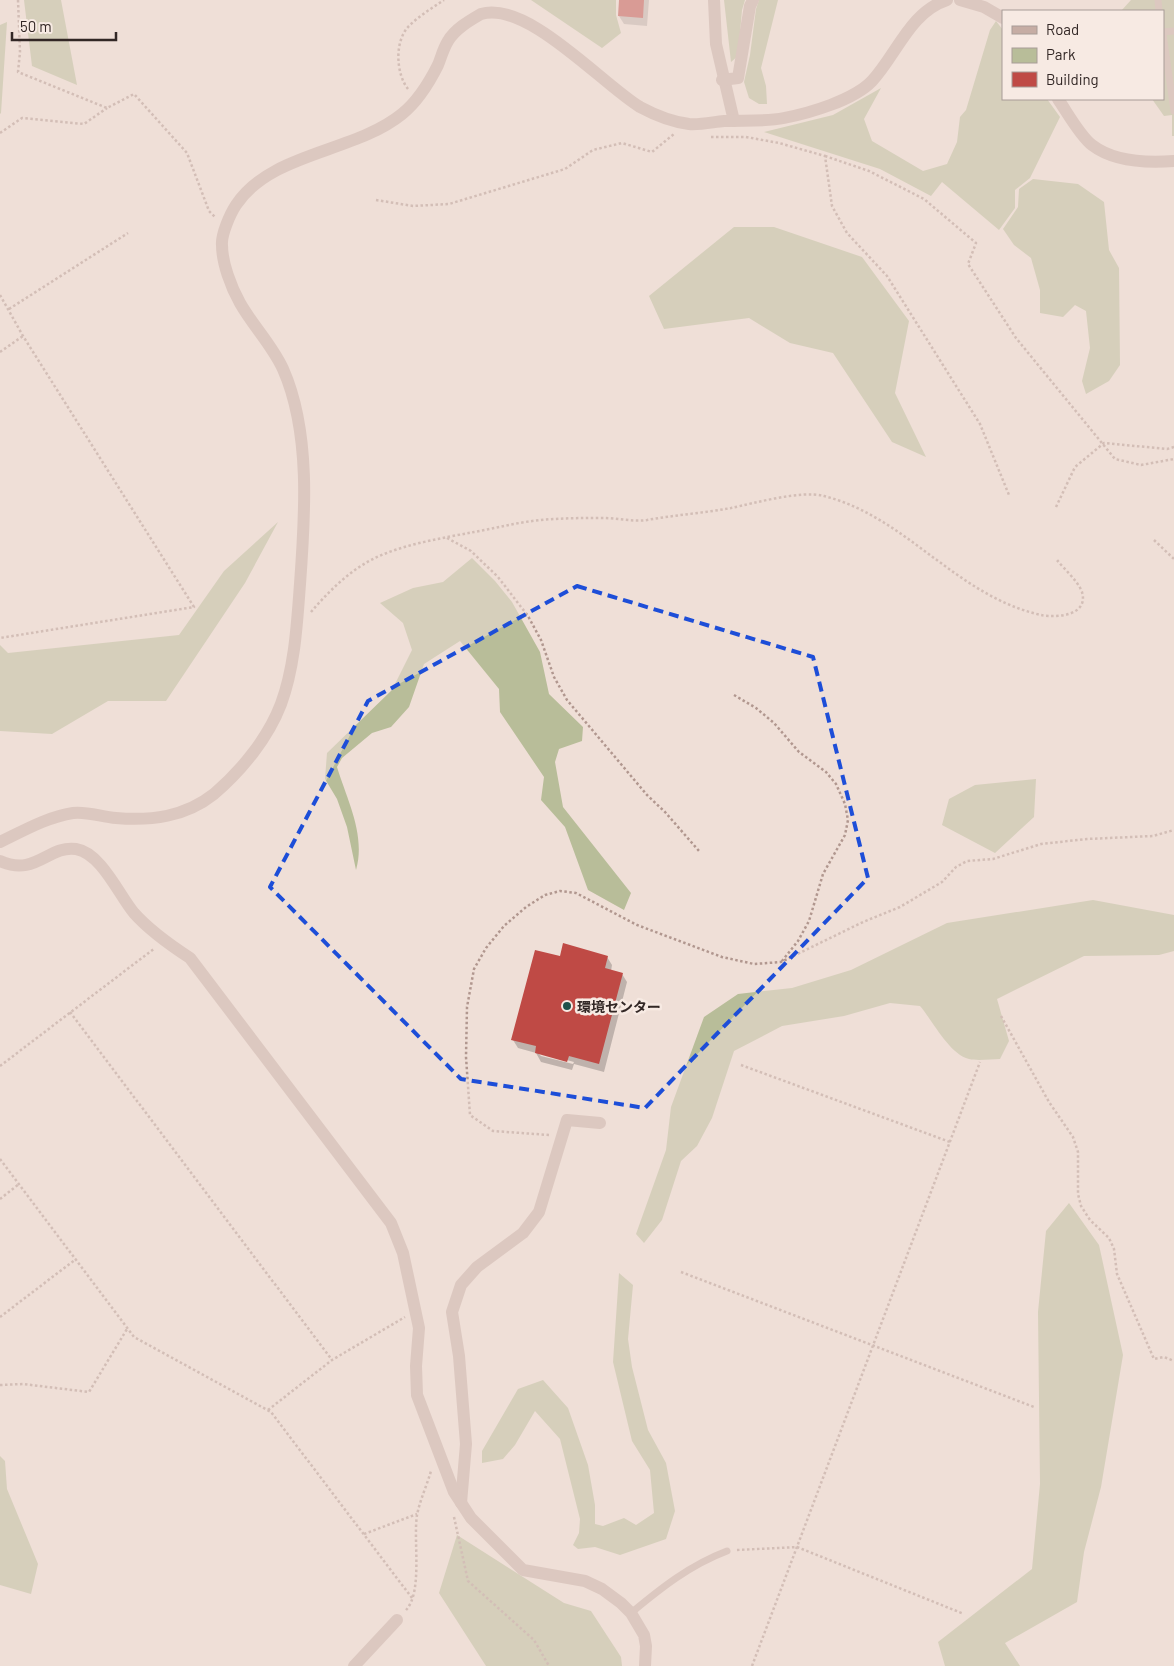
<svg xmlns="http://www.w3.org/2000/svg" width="1174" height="1666" font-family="Barlow,'Noto Sans JP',sans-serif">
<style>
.green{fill:#b8bd99}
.shadow{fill:#0003;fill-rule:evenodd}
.building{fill:#bf4a45}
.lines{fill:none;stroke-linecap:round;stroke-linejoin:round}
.path{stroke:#b1978f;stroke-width:2.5;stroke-dasharray:2.5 2.5;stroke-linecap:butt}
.service{stroke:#c6ada4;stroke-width:7}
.minor{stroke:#c6ada4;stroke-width:12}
.tertiary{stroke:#c6ada4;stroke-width:12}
.marked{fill:none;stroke:#1d4ed8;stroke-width:4;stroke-dasharray:10 6;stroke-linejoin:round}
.poi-dot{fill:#1e514a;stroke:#f7eae3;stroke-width:2}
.labels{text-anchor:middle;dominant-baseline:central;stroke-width:5;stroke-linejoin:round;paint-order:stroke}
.poi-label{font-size:14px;font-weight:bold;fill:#322725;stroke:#f7eae3;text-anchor:start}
</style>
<rect width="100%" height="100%" fill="#efdfd7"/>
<path class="green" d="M24 0H61L77 85 32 66Z
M531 0H616V15L621 33 602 48Z
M724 0H745L742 10 738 56 731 62Z
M759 0H778L761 68 766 86 767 104H759L749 98 744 82 750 55 756 9Z
M1131 0H1174V136H1172V115L1164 116 1152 99H1163V11H1121Z
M996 21 1003 30V99H1047L1060 117 1030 178 1015 190V208L999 230 942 182 931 196 880 169 764 132 833 115 881 88 864 119 872 141 923 171 947 164 957 142 960 117 966 110 990 30Z
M7 22 1 113 0 114V25Z
M1033 179 1078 184 1104 202 1109 250 1119 268 1120 365 1109 381 1086 394 1082 381 1090 348 1086 311 1075 305 1063 317 1040 313V290L1031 258 1014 245 1003 229 1018 207 1019 189Z
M734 227H774L862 257 909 321 895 393 926 457 892 442 833 353 790 343 749 318 664 329 649 296Z
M278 522 245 583 166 701H108L52 734 0 731V645L8 653 179 635 224 571Z
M472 558 495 581 512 602 540 652 549 694 583 727 582 741 559 749 555 762 563 807 631 893 624 910 588 890 565 827 541 800 544 777 500 712 499 689 460 641 424 664 409 707 391 727 372 733 342 758 337 767C347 800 366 835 356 870L347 827 337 799 325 779 327 753 392 690 412 650 403 623 380 603 413 588 443 582Z
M1036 779 1034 817 995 853 942 825 949 799 975 785Z
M1093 900 1174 915V951L1159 955 1084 956 997 999 1009 1041 1000 1059C991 1059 978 1061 969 1059 949 1054 933 1021 920 1006L890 1003 844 1016 782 1026 734 1051 712 1118 697 1146 681 1161 662 1220 644 1243 636 1234 666 1150 671 1107 704 1017 738 994 792 988 851 970 947 923Z
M1069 1203 1099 1245 1123 1355 1101 1487 1084 1552 1077 1602 1005 1643 1020 1666H945L938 1642 1032 1569 1040 1484 1038 1312 1046 1231Z
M619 1273 633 1285 628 1339 632 1367 648 1430 666 1463 675 1511 666 1539 620 1555 595 1547 578 1549 573 1545 579 1533 580 1519 560 1439 535 1411 515 1445 503 1459 482 1463V1451L518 1389 543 1380 568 1408 588 1465 595 1505V1524L603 1526 624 1518 636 1525 654 1513 650 1470 632 1441 613 1362Z
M0 1456 5 1461 7 1489 38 1564 31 1594 0 1585Z
M457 1535 564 1603 591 1611 621 1657 622 1666H486L439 1593Z"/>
<path class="shadow" d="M620 0H649L647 26 624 24 619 16Z
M607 957 612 965 611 971 622 974 627 982 604 1072 574 1064 572 1070 541 1062 536 1053 518 1048 513 1040 561 958ZM537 1052 574 1062 573 1064 541 1056Z"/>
<path class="building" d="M619 0H644L643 18 618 16Z
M563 943 608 956 605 968 623 973 599 1064 569 1056 567 1062 535 1053 536 1046 511 1040 535 950 560 956Z"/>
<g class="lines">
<path class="path" d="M18 0 20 52 18 72 107 108 134 94 187 153 209 211 216 218
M408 89C396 74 394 41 409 26 419 16 432 8 444 0
M0 133 22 118 84 124 107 108
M711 137H746L779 143 825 156 832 206 847 233 887 276 980 424 1009 495
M825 156 869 171 924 199 976 243 968 264 1016 338 1115 459 1141 465 1174 459
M376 200 413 206 449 204 565 169 593 150 622 143 652 152 674 134
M0 295 23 336 194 607 0 638
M9 309 128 233
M0 352 23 336
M1056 507 1075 467 1104 443 1167 449 1174 447
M447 538 471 551 498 577 528 616 541 640 554 677 567 700 647 795 665 812 699 851
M1154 540 1174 559
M311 612C329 591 350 570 375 558 404 544 443 538 474 532 501 527 527 520 554 519 570 518 586 518 603 518 617 518 633 522 647 520 675 515 704 513 731 508 755 503 801 490 824 496 907 517 956 596 1041 615 1056 618 1089 616 1082 592 1078 581 1064 569 1057 560
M734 695 756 708 774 723 799 752 826 772 836 784 845 804 848 820 845 835 823 874 809 921 798 941 782 961
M70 1012 332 1360
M1001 1016 1049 1102 1073 1137 1078 1152V1194L1081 1206 1090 1220 1109 1238 1114 1249 1117 1274 1154 1359 1164 1357 1174 1361
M741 1065 950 1142
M0 1066 155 948
M549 1135 493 1131 470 1115 466 1057 467 1007 474 969 486 948 504 926 526 907 545 895 560 891 576 893 637 925 722 957 754 964 781 962 863 922 900 907 942 882 956 867 967 861 993 859 1041 844 1087 839 1153 836 1174 830
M0 1159 134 1337 271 1412 412 1598
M0 1199 19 1184
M681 1272 1034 1407
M0 1317 76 1259
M0 1385 23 1384 89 1392 127 1329
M268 1410 332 1360 405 1317
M454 1517 468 1581 534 1640 549 1666
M364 1534 417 1514
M737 1550 797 1547 964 1614
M406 1610C423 1592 413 1540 417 1515 420 1500 427 1485 431 1471
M752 1666 980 1062"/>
<path class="service" d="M1158 0 1159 11
M1163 32 1174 31
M1163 34 1174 111
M631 1613C661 1588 690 1565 727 1551"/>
<path class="minor" d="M714 0 716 44 734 121
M461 1503 466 1444 459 1356 452 1312 461 1285 477 1267 523 1233 539 1212 567 1120 600 1123
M354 1666 397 1620"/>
<path class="tertiary" d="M960 0 984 7 1003 18
M722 80 738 78 750 6 753 0
M1058 99C1067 112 1080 136 1092 145 1114 162 1148 163 1174 161
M0 842C23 831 47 817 73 813 86 811 102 817 116 818 151 821 185 817 214 794 242 770 268 738 281 704 295 666 297 623 300 584 305 516 311 432 283 369 272 345 253 326 240 303 231 287 222 263 222 245 221 235 230 214 236 205 271 152 354 153 402 114 417 102 429 83 438 65 441 58 443 49 448 41 455 29 469 21 481 14 527 0 602 84 640 107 653 114 673 122 689 124 700 125 713 122 724 121 743 120 765 122 784 118 810 113 854 100 872 81 897 54 910 12 947 0
M0 861C36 877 48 845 76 849 101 853 119 895 134 913 150 931 170 945 190 958L391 1223 403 1253 419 1328 416 1366 417 1395 454 1492 471 1518 523 1570 585 1581 602 1589 621 1603 631 1613 644 1635 646 1646 645 1666"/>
</g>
<path d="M0 0H1174V1666H0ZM577 586 813 657 868 878 645 1108 461 1079 270 887 368 701Z" fill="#efdfd7" fill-opacity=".55" fill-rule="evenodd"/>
<path class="marked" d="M577 586 813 657 868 878 645 1108 461 1079 270 887 368 701Z"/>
<circle class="poi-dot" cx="567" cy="1006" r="5"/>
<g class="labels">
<g class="poi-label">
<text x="577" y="1006">環境センター</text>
</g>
</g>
<rect x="1002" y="10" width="162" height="90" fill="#f7eae3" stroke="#a89c97"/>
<rect x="1012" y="26" width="25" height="8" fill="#c6ada4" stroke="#a89c97"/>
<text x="1046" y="35" font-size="15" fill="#322725">Road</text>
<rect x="1012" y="48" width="25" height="15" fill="#b8bd99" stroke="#a89c97"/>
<text x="1046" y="60" font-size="15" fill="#322725">Park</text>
<rect x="1012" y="72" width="25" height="15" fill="#bf4a45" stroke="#a89c97"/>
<text x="1046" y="85" font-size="15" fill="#322725">Building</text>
<path d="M12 32v8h104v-8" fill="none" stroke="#322725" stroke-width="2.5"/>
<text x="20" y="32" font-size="15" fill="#322725" stroke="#f7eae3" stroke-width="4" paint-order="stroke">50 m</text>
</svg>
